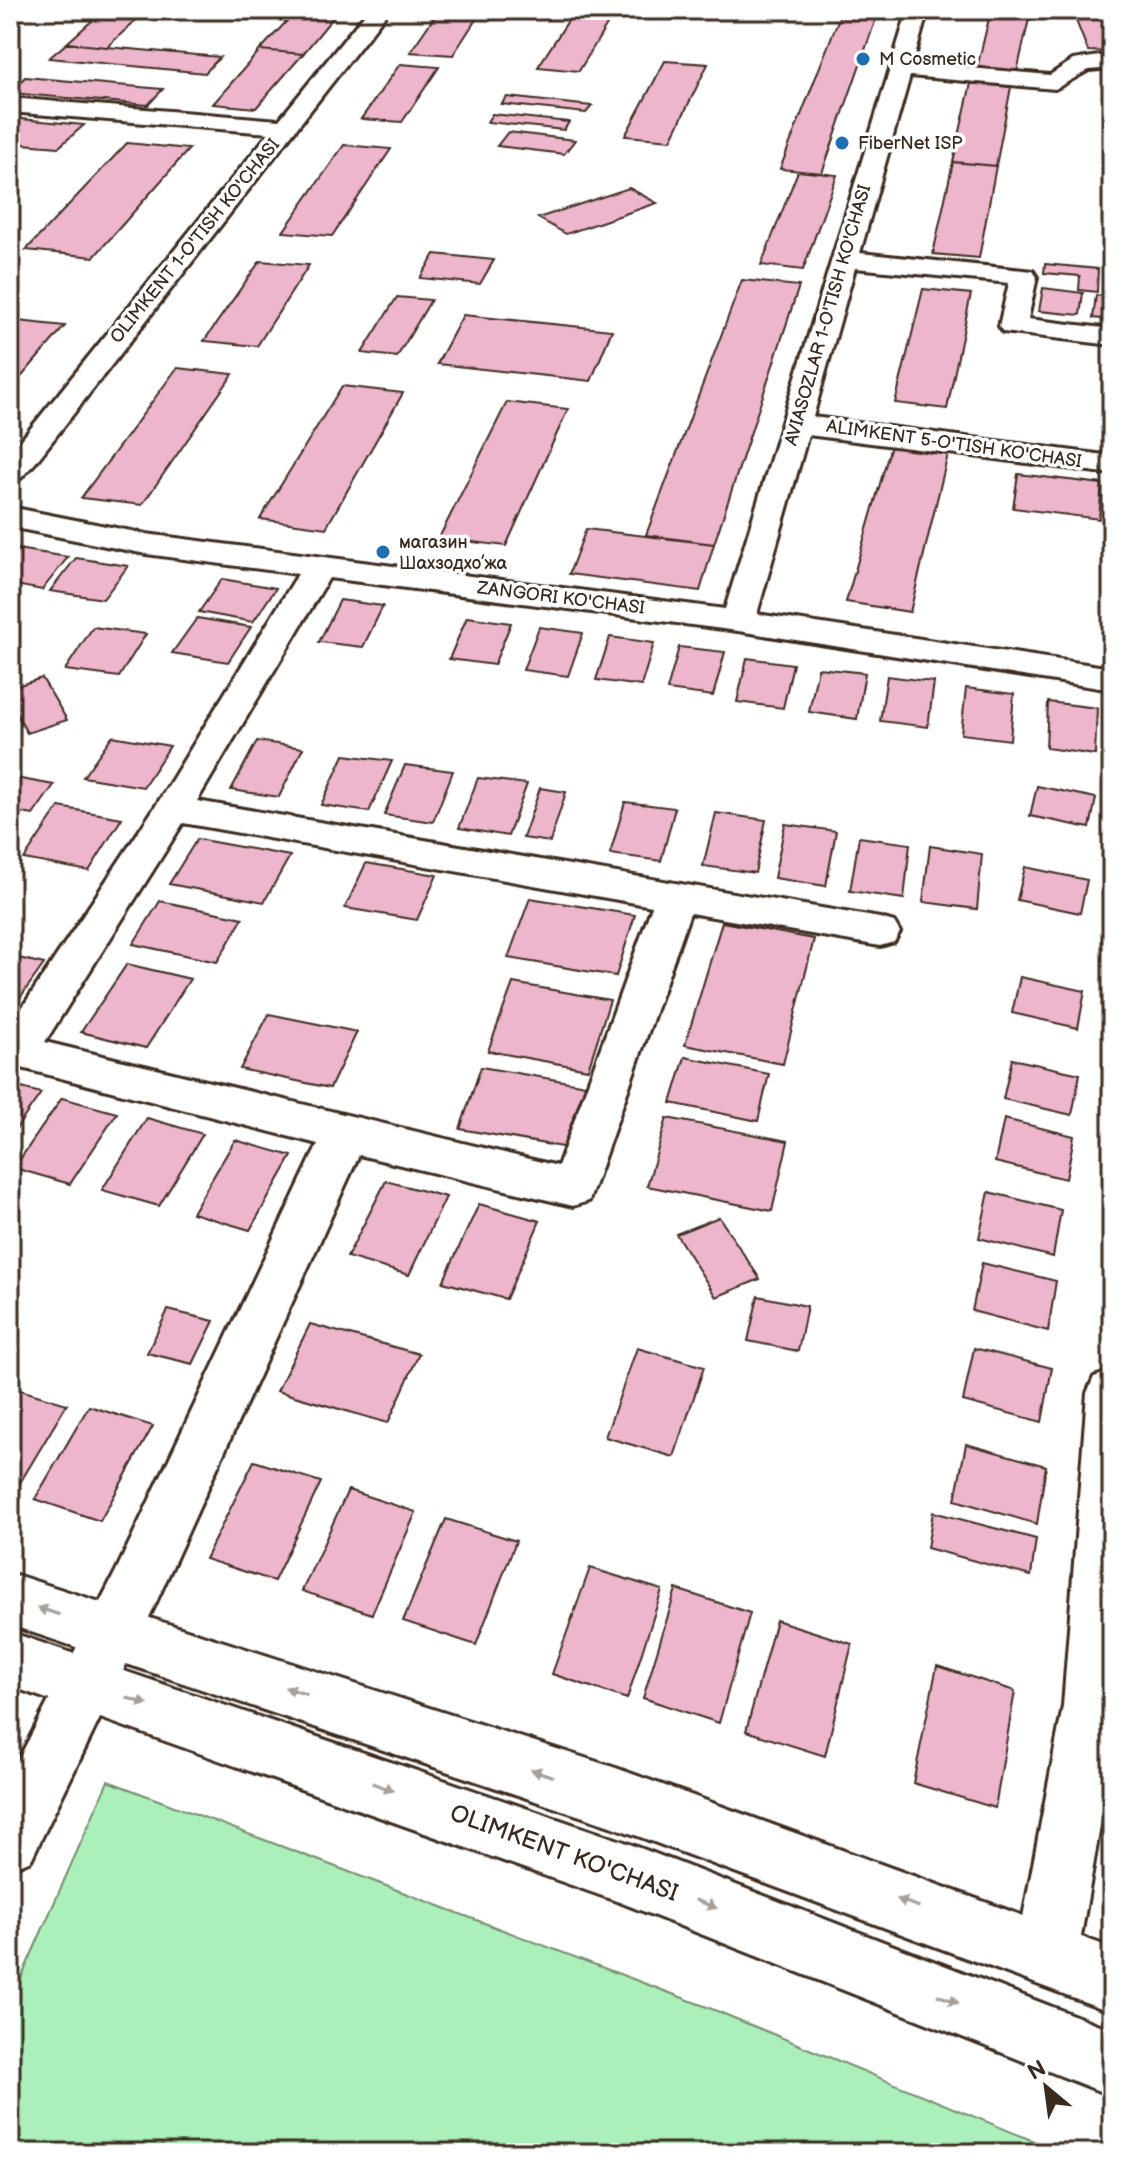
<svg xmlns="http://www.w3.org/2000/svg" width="1122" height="2163" font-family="'Balsamiq Sans',sans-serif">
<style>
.green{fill:#abefba;stroke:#738c6c;stroke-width:2}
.building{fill:#eeb6cd;stroke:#3b2a1e;stroke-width:2}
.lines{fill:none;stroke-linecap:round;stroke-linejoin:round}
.minor-casing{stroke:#3b2a1e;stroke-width:6}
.secondary-casing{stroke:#3b2a1e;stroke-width:6}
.minor{fill:#fff;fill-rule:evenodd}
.secondary{fill:#fff;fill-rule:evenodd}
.oneway{fill:#a79f9a}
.poi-dot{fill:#1f6fb2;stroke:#fff;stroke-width:3}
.labels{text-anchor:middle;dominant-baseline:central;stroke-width:7;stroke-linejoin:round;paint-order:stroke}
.far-poi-label{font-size:18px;fill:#3b2a1e;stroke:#fff;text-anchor:start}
.far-street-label{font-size:18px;fill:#3b2a1e;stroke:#fff}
.near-street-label{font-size:24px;fill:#3b2a1e;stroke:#fff}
</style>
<rect width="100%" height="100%" fill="#fff"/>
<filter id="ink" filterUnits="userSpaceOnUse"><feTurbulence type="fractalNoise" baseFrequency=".0125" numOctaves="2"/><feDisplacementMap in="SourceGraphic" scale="16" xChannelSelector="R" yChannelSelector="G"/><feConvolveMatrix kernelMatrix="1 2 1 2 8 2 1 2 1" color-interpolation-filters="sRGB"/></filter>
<g filter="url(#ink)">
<path class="green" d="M108 1781 707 2007 1063 2153H10V2003Z"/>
<path class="building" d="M104 10H147L107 47 67 43Z
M297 10H339L303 54 260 50Z
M439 10H482L453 55 410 52Z
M575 10H616L579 71 538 67Z
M842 10H879L822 173 780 169Z
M991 10H1031L1017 72 977 68Z
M1075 18 1112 19V52L1088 51Z
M67 43 107 47 220 57 205 73 49 58Z
M260 50 303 54 256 108 213 104Z
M665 61 708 64 671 140 625 136Z
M400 64 439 67 402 122 361 119Z
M25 77 163 89 148 105 10 93Z
M971 83 1011 87 996 166 953 162Z
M507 97 592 106 586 113 501 104Z
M492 114 569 122 564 130 487 122Z
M10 118 84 125 59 147 10 143Z
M508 132 575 140 564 154 497 146Z
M127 143 189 149 94 257 26 250Z
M344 145 391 149 332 236 283 232Z
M953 162 996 166 979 258 933 254Z
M798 171 837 175 803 270 761 265Z
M629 188 657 203 566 234 538 218Z
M435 254 494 260 480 284 420 278Z
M260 261 309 265 257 346 204 341Z
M1045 264 1098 269 1097 292 1079 290 1080 276 1044 273Z
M742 280 799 286 714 544 646 535Z
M1043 288 1083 293 1080 315 1039 311Z
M923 289 971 294 947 409 895 403Z
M1096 295 1112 297V320L1093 318Z
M397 297 431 300 397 357 362 353Z
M463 315 612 330 591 381 437 364Z
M18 321 65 326 10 390V330Z
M177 368 233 374 142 505 81 498Z
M342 386 403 393 326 528 260 519Z
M507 402 568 409 506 546 439 538Z
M892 442 949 450 910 612 846 602Z
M1018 474 1102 484 1099 519 1013 508Z
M586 529 714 544 700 591 569 574Z
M17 549 68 557 42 590 10 584V557Z
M76 558 128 566 103 599 50 591Z
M222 579 276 588 253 622 199 612Z
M340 600 383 606 363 647 319 642Z
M467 617 511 623 494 665 449 659Z
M197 618 251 627 228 662 172 653Z
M93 627 146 634 119 677 65 670Z
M539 627 583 633 568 676 523 670Z
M610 637 654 643 641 686 596 680Z
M679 647 725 652 713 696 667 690Z
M747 658 793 664 783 708 737 702Z
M818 668 865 673 857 719 809 712Z
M887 676 934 682 928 727 880 721Z
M42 678 67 720 27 733 10 702V688Z
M966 688 1014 694 1010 740 961 734Z
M1048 702 1097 708 1095 755 1046 748Z
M112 736 170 746 143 787 83 777Z
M257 741 303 748 279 797 231 790Z
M344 755 392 761 369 812 321 805Z
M405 765 453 771 433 822 384 815Z
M10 777 54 785 33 815 10 811Z
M478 778 527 784 508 836 459 828Z
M1037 786 1096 798 1090 828 1030 816Z
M540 788 566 792 550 842 523 838Z
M625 802 675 808 661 861 610 854Z
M59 807 122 818 89 871 24 859Z
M716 813 766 820 755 873 703 866Z
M785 824 836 831 826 886 774 878Z
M859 837 910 844 904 899 850 891Z
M197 839 290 856 264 902 169 884Z
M930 846 982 854 977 909 923 902Z
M366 863 437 875 417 920 345 908Z
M1025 867 1087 880 1080 913 1017 900Z
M530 898 635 915 616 976 508 958Z
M160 901 243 918 217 962 133 944Z
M722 922 814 939 783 1064 685 1045Z
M10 956 44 964 12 1009H10Z
M127 964 190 979 146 1048 81 1032Z
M1020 977 1085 991 1078 1028 1012 1013Z
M513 983 610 1000 588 1069 488 1051Z
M269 1014 357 1032 330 1088 240 1069Z
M685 1057 769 1074 758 1121 671 1103Z
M1012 1059 1080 1074 1072 1115 1003 1099Z
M481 1067 586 1085 568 1148 460 1129Z
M10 1085 41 1093 10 1137Z
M62 1098 117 1113 70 1184 14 1168Z
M147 1118 203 1134 159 1206 102 1190Z
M667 1118 788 1141 772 1211 647 1186Z
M1004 1119 1074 1136 1066 1179 995 1162Z
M235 1140 292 1156 250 1230 192 1213Z
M386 1181 446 1197 409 1275 347 1257Z
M989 1192 1061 1210 1053 1257 979 1238Z
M479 1204 540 1221 506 1299 443 1282Z
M719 1217 760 1279 716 1297 676 1234Z
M982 1263 1056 1281 1048 1331 972 1311Z
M758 1296 807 1306 798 1351 748 1341Z
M168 1310 214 1321 193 1364 147 1353Z
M310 1324 419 1354 388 1423 277 1391Z
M637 1348 704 1367 674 1457 605 1437Z
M974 1348 1052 1368 1042 1422 963 1401Z
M10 1387 67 1404 11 1498 10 1497Z
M89 1406 153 1426 100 1521 35 1499Z
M966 1444 1046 1466 1037 1524 955 1500Z
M254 1461 321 1482 274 1581 205 1559Z
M348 1490 416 1512 372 1614 302 1591Z
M933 1512 1036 1539 1031 1576 927 1548Z
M446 1519 516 1541 476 1645 403 1621Z
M590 1568 662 1590 627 1699 552 1674Z
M676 1589 750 1613 719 1723 643 1698Z
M776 1620 852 1644 825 1756 746 1731Z
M937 1666 1015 1691 995 1808 913 1783Z"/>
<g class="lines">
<defs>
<path id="minor" d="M368 10H389L35 463 21 478 10 480V454L269 133 10 112V98L279 120Z
M908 10H928L913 63 1050 75 1073 60 1112 54V68L1089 70 1055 89 910 76 860 253 1033 271 1037 277 1028 319 1112 329V345L1003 332 999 326 1009 283 855 268 813 417 1112 456V474L808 435 757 614 1112 668V690L738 631 329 578 197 801 880 918 894 922 900 932 894 942 880 946 690 913 589 1201 573 1206 359 1155 154 1607 31 1860 10 1869V1776L116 1571 318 1144 10 1065V1026L157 804 298 574 146 554 10 527V507L146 534 725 609ZM183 823 652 906 558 1166 45 1042Z
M1112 1371V1757L1078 1954 1069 1976 1047 1985 1025 1976 1016 1954 1063 1706 1087 1393 1094 1377Z"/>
<path id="secondary" d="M10 1573 616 1768 1112 1948V2012L616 1828 10 1625Z
M10 1632 622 1841 1112 2030V2096L622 1903 10 1686Z"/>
</defs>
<use href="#minor" class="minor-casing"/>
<use href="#secondary" class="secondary-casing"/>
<use href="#minor" class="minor"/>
<use href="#secondary" class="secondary"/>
</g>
<defs><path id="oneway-solid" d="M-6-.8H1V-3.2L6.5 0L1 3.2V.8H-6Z" transform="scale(2)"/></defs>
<g class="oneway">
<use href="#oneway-solid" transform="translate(48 1611) rotate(-162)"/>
<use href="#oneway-solid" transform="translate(296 1691) rotate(-162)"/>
<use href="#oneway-solid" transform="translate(137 1701) rotate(18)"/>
<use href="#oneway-solid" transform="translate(542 1773) rotate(-162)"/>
<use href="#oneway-solid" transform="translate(383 1787) rotate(19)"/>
<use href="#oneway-solid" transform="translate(908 1903) rotate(-160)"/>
<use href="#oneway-solid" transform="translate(706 1904) rotate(21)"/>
<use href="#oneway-solid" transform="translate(948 1999) rotate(21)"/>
</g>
</g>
<g class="poi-dot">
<circle cx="863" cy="59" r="8"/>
<circle cx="842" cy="143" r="8"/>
<circle cx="383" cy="552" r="8"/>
</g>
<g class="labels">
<g class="far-poi-label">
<text x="879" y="59">M Cosmetic</text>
<text x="858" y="143">FiberNet ISP</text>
<text x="399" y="542">магазин<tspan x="399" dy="21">Шахзодхо’жа</tspan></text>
</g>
<g class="far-street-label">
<text transform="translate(195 241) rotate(-51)">OLIMKENT 1-O'TISH KO'CHASI</text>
<text transform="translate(828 315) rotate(-74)">AVIASOZLAR 1-O'TISH KO'CHASI</text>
<text transform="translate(954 444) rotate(8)">ALIMKENT 5-O'TISH KO'CHASI</text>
<text transform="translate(561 598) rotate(7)">ZANGORI KO'CHASI</text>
</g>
<g class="near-street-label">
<text transform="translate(564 1853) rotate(20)">OLIMKENT KO'CHASI</text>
</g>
</g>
<rect width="1122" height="2163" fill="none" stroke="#fff" stroke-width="40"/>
<rect x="20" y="20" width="1082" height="2123" fill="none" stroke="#3b2a1e" stroke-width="3" filter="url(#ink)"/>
<g transform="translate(1046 2087) rotate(331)" stroke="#ffffff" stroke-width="6" paint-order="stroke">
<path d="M0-6L14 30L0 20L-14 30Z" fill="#3b2a1e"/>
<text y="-12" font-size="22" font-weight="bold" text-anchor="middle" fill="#3b2a1e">N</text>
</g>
</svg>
